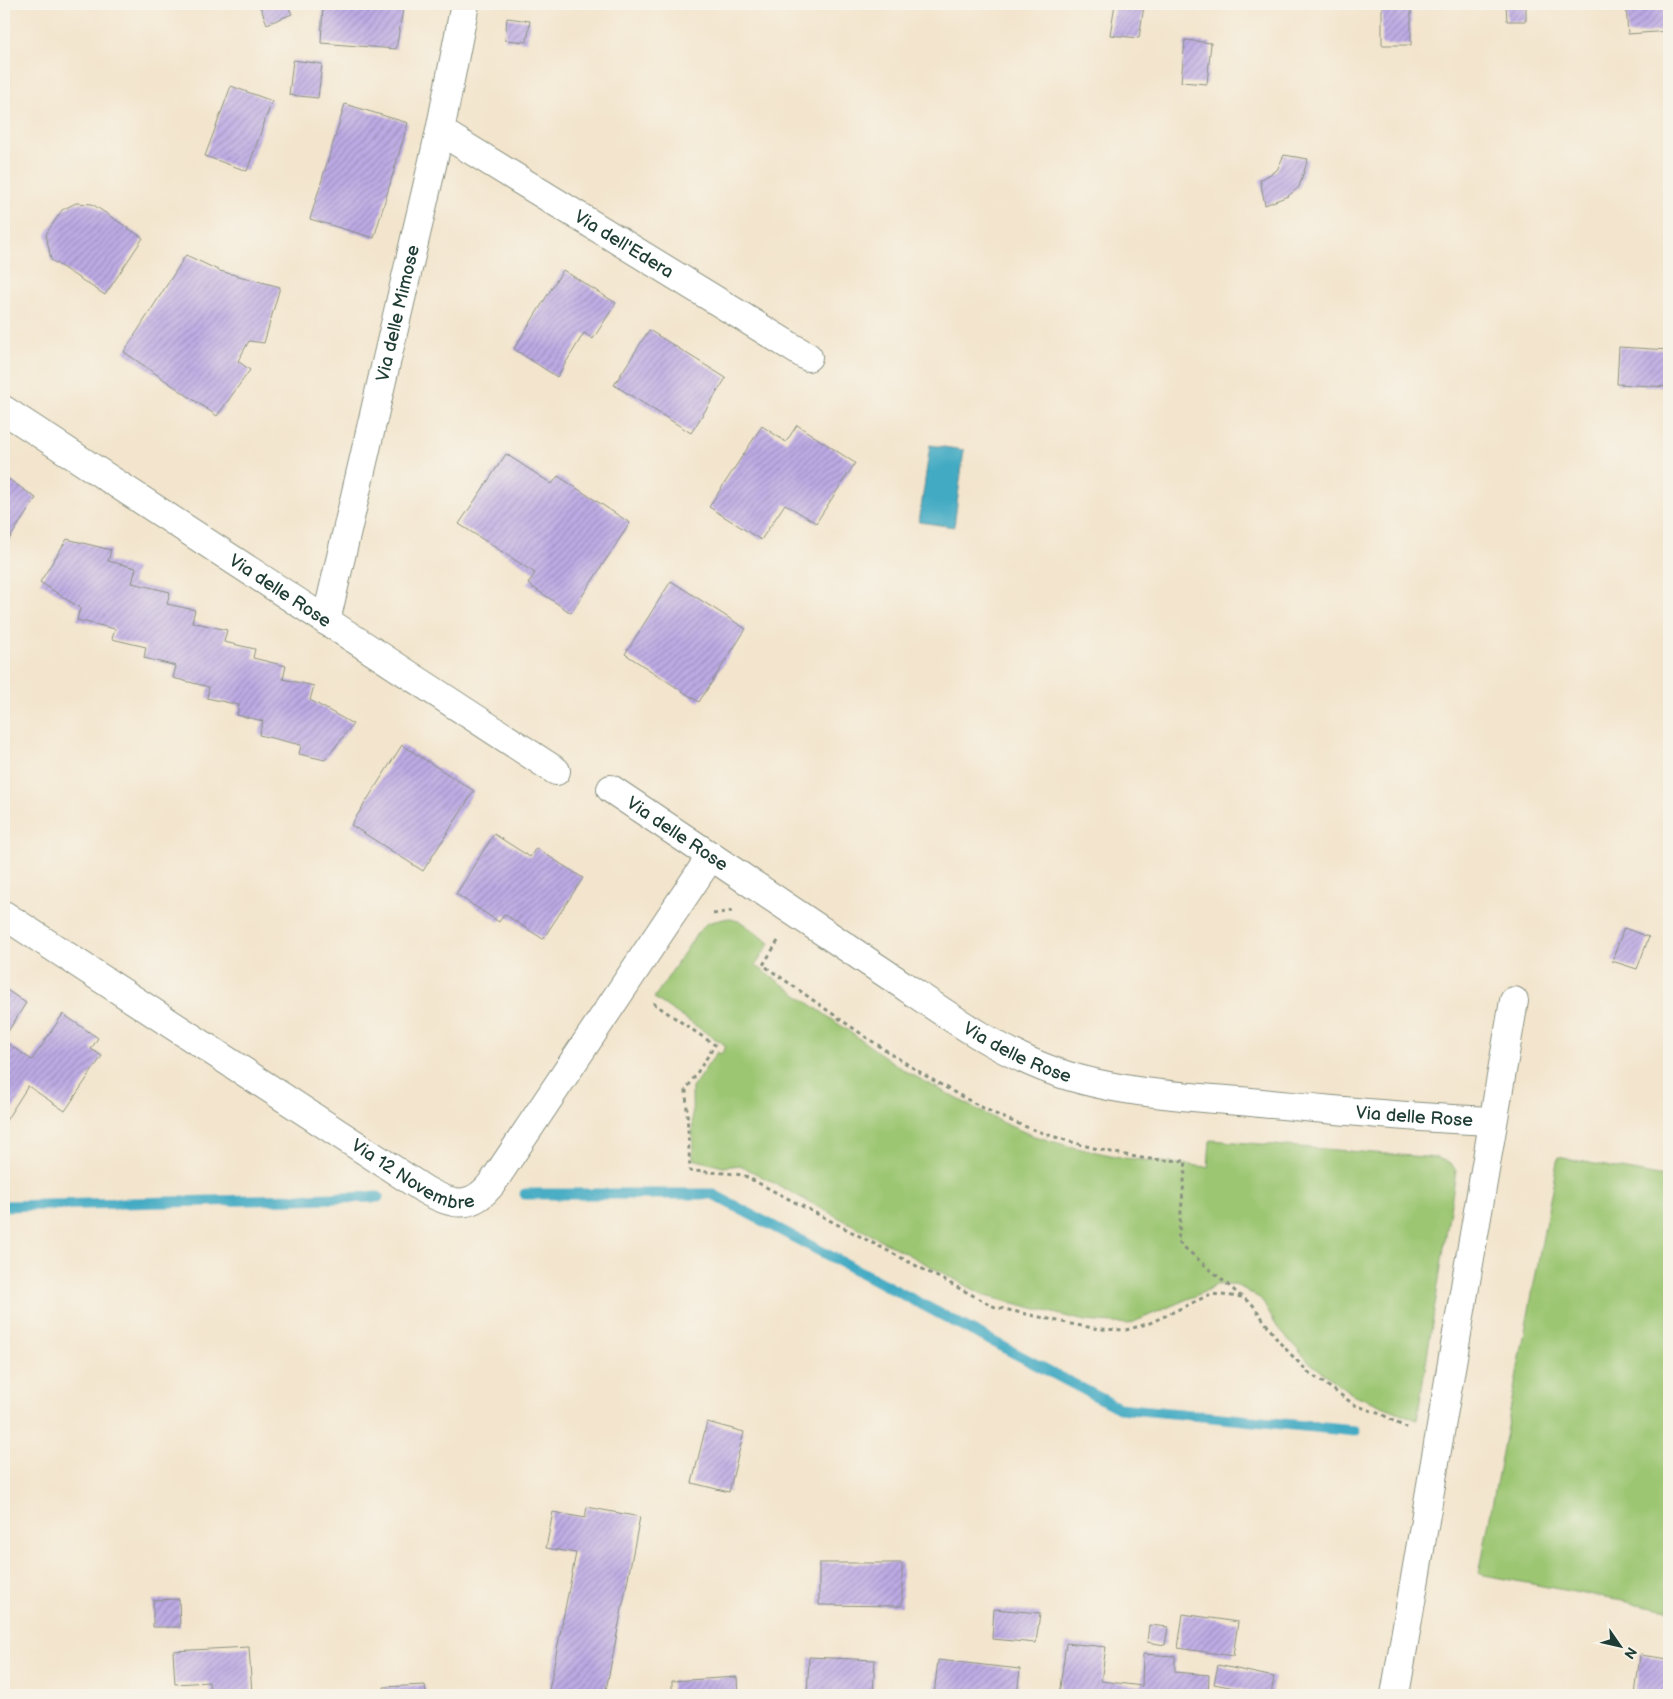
<svg xmlns="http://www.w3.org/2000/svg" width="1673" height="1699" font-family="'Balsamiq Sans',sans-serif">
<style>
.green{fill:#9cc672;stroke:#5e8253}
.water{fill:#43aac3;stroke:#31747c}
.lines{fill:none;stroke-linecap:round;stroke-linejoin:round}
.stream{stroke:#43aac3;stroke-width:11}
.building{fill:url(#building-hatch)}
.minor-casing{stroke:#899180;stroke-width:30}
.path{stroke:#899180;stroke-width:3;stroke-dasharray:4 4;stroke-linecap:butt}
.minor{stroke:#fff;stroke-width:28}
.labels{text-anchor:middle;dominant-baseline:central;stroke-width:4;stroke-linejoin:round;paint-order:stroke}
.street-label{font-size:18px;fill:#1f3d34;stroke:#f7f3e8}
</style>
<defs>
<pattern id="building-hatch" width="6" height="6" patternUnits="userSpaceOnUse" patternTransform="scale(1.25)"><rect width="6" height="6" fill="#bdaae5"/><path d="M-1 1l2-2M0 6l6-6M5 7l2-2" fill="none" stroke="#998cba"/></pattern>
</defs>
<rect width="100%" height="100%" fill="#f7f3e8"/>
<filter id="ink" filterUnits="userSpaceOnUse"><feTurbulence type="fractalNoise" baseFrequency=".02" numOctaves="2"/><feDisplacementMap in="SourceGraphic" scale="10" xChannelSelector="R" yChannelSelector="G"/><feConvolveMatrix kernelMatrix="1 2 1 2 8 2 1 2 1" color-interpolation-filters="sRGB"/></filter>
<filter id="wash" filterUnits="userSpaceOnUse"><feTurbulence type="fractalNoise" baseFrequency=".0096" numOctaves="4" result="noise"/><feDisplacementMap in="SourceGraphic" scale="20" xChannelSelector="R" yChannelSelector="G"/><feGaussianBlur stdDeviation="1.12" result="paint"/><feColorMatrix in="noise" values="0 0 0 0 0 0 0 0 0 0 0 0 0 0 0 0 0 1.4 0 .05"/><feComposite in="paint" operator="in"/></filter>
<g filter="url(#wash)">
<rect width="100%" height="100%" fill="#f3e5cd"/>
<path class="green" d="M728 918 741 922 770 943 755 965 905 1071 1003 1123 1034 1136 1072 1147 1125 1158 1208 1167 1210 1140 1437 1158 1451 1163 1456 1171 1417 1420 1352 1394 1310 1363 1277 1327 1261 1299 1235 1284 1215 1285 1204 1292 1129 1324 1085 1321 986 1296 740 1165 723 1167 693 1159 692 1088 717 1052 721 1054 726 1046 654 998 698 932 707 923Z
M1558 1157 1669 1178V1610L1479 1574Z"/>
<path class="water" d="M930 445 964 450 954 527 919 522Z"/>
<g class="lines">
<path class="stream" d="M525 1194H712L1119 1408 1355 1431
M4 1206 378 1197"/>
</g>
<g id="blocks">
<path class="building" d="M259 4H287L292 14 267 24Z
M323 4H404L396 49 321 43Z
M1115 4 1144 6 1139 38 1110 35Z
M1382 4H1411V45H1382Z
M1506 4H1526V21H1507Z
M1626 4H1669V31L1628 34Z
M507 18 530 21 527 42 505 40Z
M1185 40 1211 43 1207 84 1181 82Z
M293 60 322 64 318 98 289 95Z
M231 86 272 101 247 171 205 156Z
M345 104 408 123 374 238 310 219Z
M1284 155 1308 159 1299 187 1288 196 1265 205 1260 180 1277 170Z
M76 203 92 204 143 238 105 295 51 260 46 234 62 210Z
M186 255 220 271 280 287 264 343 249 341 238 361 250 370 217 416 124 352Z
M563 270 616 303 593 339 584 333 557 377 514 349Z
M649 330 726 378 691 433 614 385Z
M1619 347 1669 350V387L1617 384Z
M797 425 855 463 816 523 785 504 761 540 709 507 762 426 786 442Z
M506 454 552 484 558 476 630 523 571 613 528 584 535 573 459 524Z
M4 476 36 498 4 547Z
M67 539 111 550 108 561 136 568 132 583 170 592 167 604 195 610 192 622 227 630 224 642 255 649 253 658 286 666 283 679 314 686 310 700 353 724 325 760 299 754 301 745 259 735 263 721 237 715 239 705 207 698 209 687 173 678 176 666 144 658 146 647 112 639 115 629 77 620 80 608 40 582Z
M671 581 746 629 699 702 625 654Z
M402 745 474 791 423 871 351 825Z
M494 834 530 857 536 848 583 878 543 939 504 914 499 922 456 894Z
M1624 928 1649 937 1637 969 1612 961Z
M4 988 26 1003 4 1038Z
M63 1014 98 1038 91 1049 102 1056 65 1111 28 1086 5 1122 4 1121V1041L32 1060Z
M707 1422 744 1432 729 1492 692 1483Z
M587 1507 640 1517 605 1695H548L576 1553 546 1548 553 1512 585 1518Z
M819 1563H902V1606L819 1605Z
M179 1599 180 1627H153V1600Z
M994 1609 1040 1613 1036 1643 992 1639Z
M1183 1614 1238 1622 1233 1656 1178 1648Z
M1149 1625 1168 1627 1165 1645 1147 1642Z
M1066 1643 1106 1647 1101 1681 1142 1686 1143 1654 1175 1656V1672L1209 1675 1208 1695H1059Z
M249 1647 252 1695H210L209 1682 175 1684 173 1651Z
M1640 1655 1669 1659V1695H1635Z
M809 1657 875 1660 873 1695H807Z
M938 1660 1020 1669 1017 1695H934Z
M1218 1665 1274 1677 1271 1695 1214 1684Z
M737 1677 738 1695H672V1681Z
M425 1685 426 1695H385L384 1687Z"/>
</g>
</g>
<g filter="url(#ink)">
<use href="#blocks" fill-opacity="0" stroke="#899180" stroke-width="1"/>
<g class="lines">
<defs>
<g id="minor">
<path id="s1" d="M440 131 808 357"/>
<path id="s2" d="M4 410 556 771"/>
<path id="s3" d="M326 621 440 131 465 4"/>
<path id="s4" d="M611 789C697 847 784 905 870 963 927 1000 981 1043 1045 1068 1109 1093 1182 1096 1251 1102 1332 1110 1412 1118 1493 1121"/>
<path id="s5" d="M4 915 425 1190C453 1206 472 1210 493 1182L711 856"/>
<path d="M1395 1695 1514 1001"/>
</g>
</defs>
<use href="#minor" class="minor-casing"/>
<path class="path" d="M713 914 732 911
M778 941 763 965C831 1012 898 1063 972 1102 1021 1129 1081 1147 1136 1157 1152 1160 1169 1160 1186 1161L1178 1242 1242 1297
M653 1003 715 1045 686 1090 690 1171 726 1173 743 1175 995 1307 1071 1324 1099 1329 1126 1330 1150 1323 1211 1294 1242 1297 1253 1305 1279 1342 1308 1372 1355 1405 1383 1415 1406 1428"/>
<use href="#minor" class="minor"/>
</g>
</g>
<g class="labels">
<g class="street-label">
<text stroke="none"><textPath href="#s1" startOffset="216">Via dell'Edera</textPath></text>
<text stroke="none"><textPath href="#s3" startOffset="316">Via delle Mimose</textPath></text>
<text stroke="none"><textPath href="#s2" startOffset="330">Via delle Rose</textPath></text>
<text stroke="none"><textPath href="#s4" startOffset="80">Via delle Rose</textPath></text>
<text stroke="none"><textPath href="#s4" startOffset="485">Via delle Rose</textPath></text>
<text stroke="none"><textPath href="#s4" startOffset="890">Via delle Rose</textPath></text>
<text stroke="none"><textPath href="#s5" startOffset="486">Via 12 Novembre</textPath></text>
</g>
</g>
<rect width="1673" height="1699" fill="none" stroke="#f7f3e8" stroke-width="20"/>
<g transform="translate(1620 1646) rotate(124)" stroke="#f7f3e8" stroke-width="4" paint-order="stroke">
<path d="M0-4L9 19L0 12L-9 19Z" fill="#1f3d34"/>
<text y="-8" font-size="14" font-weight="bold" text-anchor="middle" fill="#1f3d34">N</text>
</g>
</svg>
